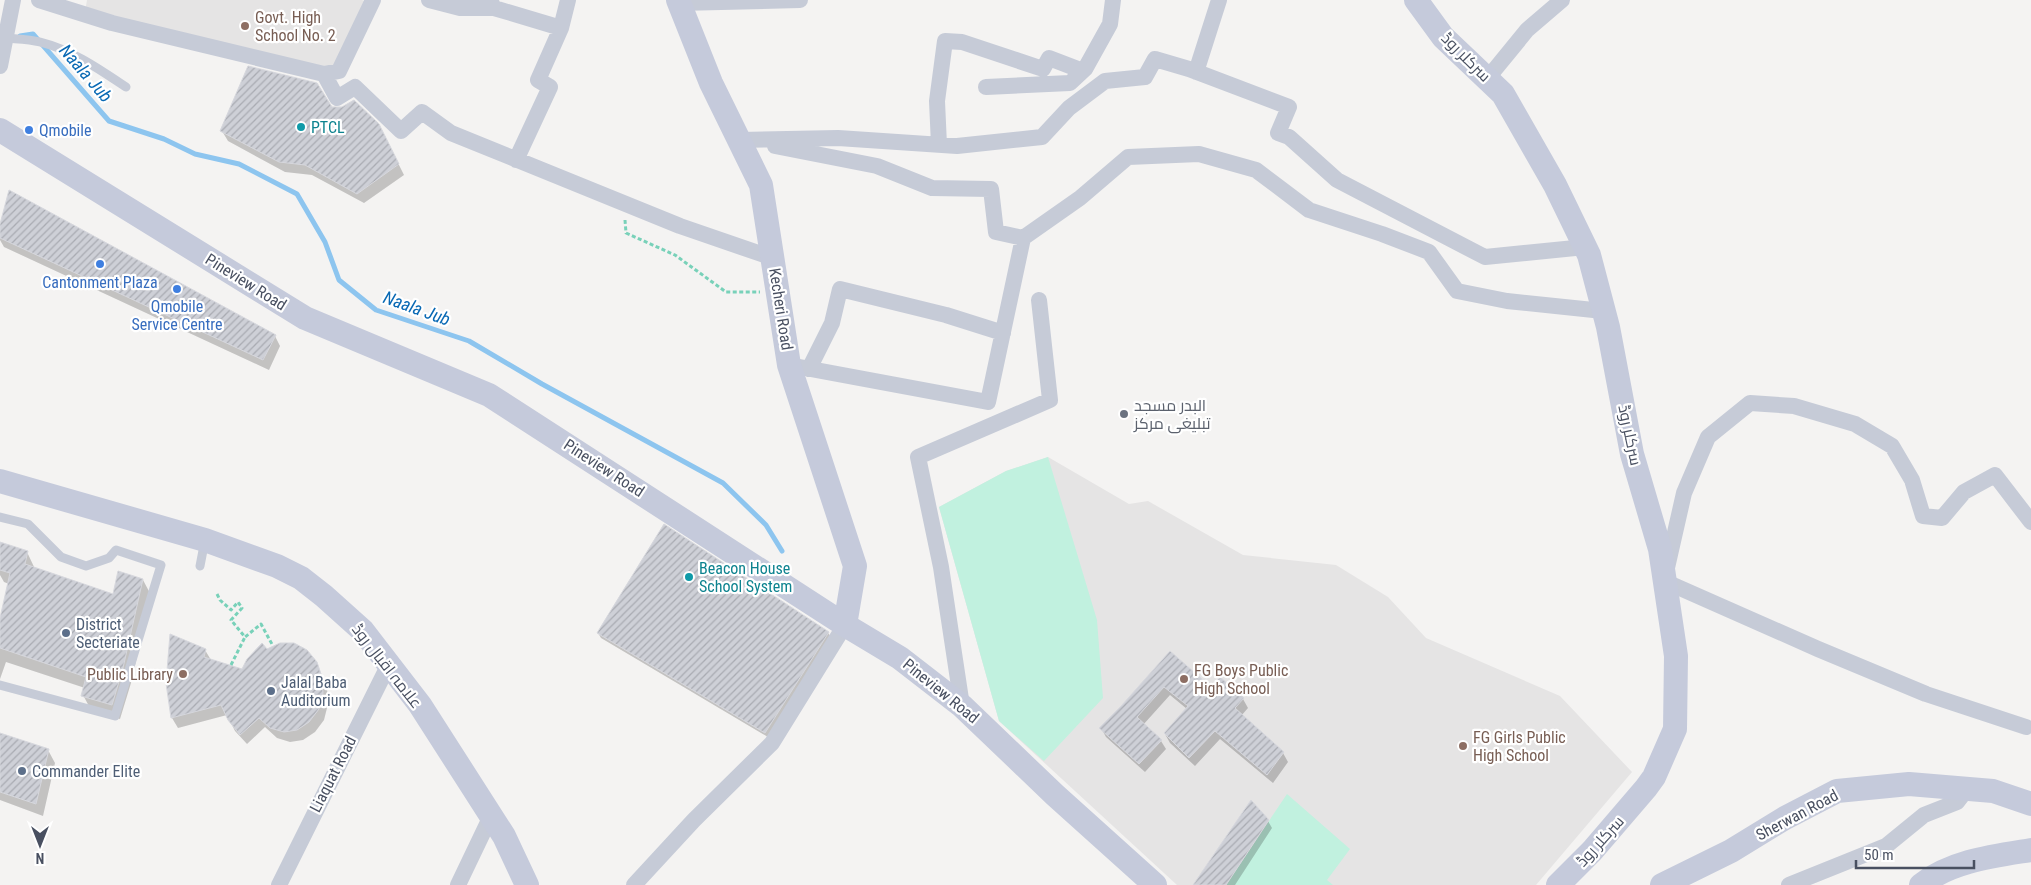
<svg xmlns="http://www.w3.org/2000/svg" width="2031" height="885" font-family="'Roboto Condensed',Cairo,sans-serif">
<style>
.education{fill:#e5e4e4}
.grass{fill:#c1f1df}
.shadow{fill:#0003}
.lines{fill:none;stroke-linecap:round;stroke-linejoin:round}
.stream{stroke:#8dc5ef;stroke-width:5}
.building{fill:url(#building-hatch);stroke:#d6d7dd}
.path{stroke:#78d1b9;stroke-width:3;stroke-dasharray:4 2.5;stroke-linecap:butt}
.lane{stroke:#c6cbd7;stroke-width:9}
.street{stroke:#c6cbd7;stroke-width:16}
.secondary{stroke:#c5cadb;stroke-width:24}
.education-dot{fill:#8d6e63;stroke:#fff;stroke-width:2}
.culture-dot{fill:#0f9aa8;stroke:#fff;stroke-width:2}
.shop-dot{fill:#3f7fe0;stroke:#fff;stroke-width:2}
.worship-dot{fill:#6b7280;stroke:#fff;stroke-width:2}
.service-dot{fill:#5c6f8a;stroke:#fff;stroke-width:2}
.labels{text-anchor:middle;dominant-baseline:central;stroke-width:4.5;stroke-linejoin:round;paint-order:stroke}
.education-label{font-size:16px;fill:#785e54;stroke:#fff;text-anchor:start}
.street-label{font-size:16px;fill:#495061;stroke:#fff}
.culture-label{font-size:16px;fill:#0d838f;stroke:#fff;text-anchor:start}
.shop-label{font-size:16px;fill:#366cbe;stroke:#fff}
.worship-label{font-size:16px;fill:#5b616d;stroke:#fff;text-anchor:start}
.service-label{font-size:16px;fill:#4e5e75;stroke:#fff;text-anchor:start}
.water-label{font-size:18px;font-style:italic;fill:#0969b4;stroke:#fff}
</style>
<defs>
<pattern id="building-hatch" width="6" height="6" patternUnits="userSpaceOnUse" patternTransform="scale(1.25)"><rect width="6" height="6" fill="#ced0d7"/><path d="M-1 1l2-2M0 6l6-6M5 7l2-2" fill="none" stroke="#a9abb2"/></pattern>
</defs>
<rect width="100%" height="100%" fill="#f4f3f2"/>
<path class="education" d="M87 0H362L367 2 336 70 85 12Z
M1048 457 1129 504 1148 501 1243 555 1336 565 1388 597 1426 638 1560 696 1632 772 1536 885H1177L999 721 939 507 1006 471Z"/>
<path class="grass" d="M1048 457 1097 620 1103 698 1044 761 999 721 939 507 1006 471Z
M1287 794 1350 849 1327 880 1333 885H1226Z"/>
<path class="shadow" d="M332 108H342L384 135 404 175 364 203 312 175 285 172 228 141 222 131Z
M0 228 275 336 280 346 269 370 4 247 0 240Z
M0 548 27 552 35 569 114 595 143 580 151 595 131 683 120 719 91 710 83 695 85 688 6 662 0 679V624L9 584 4 582 0 575Z
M598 633H828L831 637 768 737 601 638Z
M205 650 211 660 242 670 267 650 316 662 327 688 328 704 324 720 315 732 303 740 290 742 277 738 265 727 247 744 235 731 227 715 178 728 172 718Z
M1170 653 1211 689 1220 679 1243 699 1248 708 1241 716 1283 753 1288 762 1273 783 1220 739 1195 766 1170 743 1165 734 1187 709 1170 695 1143 725 1161 741 1166 749 1145 772 1106 737 1101 728 1123 706Z
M0 736 48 750 55 763 43 816 0 800Z
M1268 821 1272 828 1235 885H1195Z"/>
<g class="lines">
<path class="stream" d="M20 36 33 34 109 121 164 139 195 154 239 164 297 194 325 242 339 280 376 310 469 341 542 384 723 483 766 525 782 551"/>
</g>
<path class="building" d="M248 66 317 83 332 107H342L354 100 379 124 399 164 357 194 305 165 279 162 220 131Z
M9 190 276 335 263 360 0 238V224Z
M664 524 829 632 765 733 597 633Z
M0 542 28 551 25 564 113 594 118 571 143 579 123 668 112 705 81 696 86 677 0 648V618L10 573 0 570Z
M170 634 206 649 204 657 242 669 247 659 262 643 267 649 280 643H294L307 650 317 662 322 677 323 693 319 709 309 722 297 730 284 732 270 728 259 718 240 735 228 720 221 705 171 718 166 683Z
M1170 651 1211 687 1220 677 1244 698 1235 708 1284 752 1267 775 1215 731 1189 758 1164 733 1188 706 1164 687 1137 717 1162 740 1139 764 1099 728 1122 705Z
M0 733 49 749 36 804 0 792Z
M1251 800 1269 820 1226 885H1193Z"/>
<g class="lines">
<path class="path" d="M625 220 626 233 675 255 726 292H760
M217 594 220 600 231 610 238 602 242 608 231 620 245 637 261 624 273 646
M231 665 245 637"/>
<path class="lane" d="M6 38C17 39 29 39 40 42 72 50 99 69 126 87
M0 517 28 524 61 557 86 566 109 558 116 550 161 565 115 716 0 685
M200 566 205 540"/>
<path class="street" d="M39 0 112 23 324 74 337 98 355 87 401 131 422 112 451 133 680 226 773 258
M429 0 460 8H494
M490 0 494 8 561 28
M679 3 800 0
M0 66 13 0
M1196 72 1219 0
M324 74 339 71 373 0
M1487 79 1527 30 1562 0
M986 87 1070 83 1085 69 1110 24 1113 0
M739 140 838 138 957 146 1042 137 1069 108 1105 81 1145 77 1155 59 1189 69 1289 107 1278 133 1289 137 1337 180 1485 257 1585 247
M939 145 937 101 945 41 962 42 1043 69 1049 58 1083 71
M775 146 877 166 932 188 991 189 996 232 1023 238
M516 160 550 87 538 80 561 28 568 0
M789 365 988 402 1023 238 1080 198 1128 157 1199 154 1256 170 1309 210 1382 234 1429 252 1457 291 1507 301 1603 311
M809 369 832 323 840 289 946 315 1003 333
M962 706 941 567 918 457 1050 400 1039 300
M2026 727 1926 694 1818 649 1664 581 1684 493 1708 437 1750 403 1794 406 1855 424 1892 446 1912 480 1923 516 1942 518 1964 492 1995 475 2031 522
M279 885 389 664
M458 885 491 816
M634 885 694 820 772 743 845 625
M1789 885 1886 846 1924 815 1957 802 1967 789"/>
<path class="secondary" d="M678 0 711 83 761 185 789 365 855 566 845 625
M1416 0 1443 37 1503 94 1555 185 1589 255 1608 327 1632 454 1660 549 1676 656 1675 729 1654 777 1646 788 1592 851 1558 885
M0 130 305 318 489 395 845 625 900 658 962 706 1055 795 1155 885
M0 481 205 540 277 566 301 578 324 596 363 631 420 705 504 836 527 885
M1662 885 1731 851 1785 818 1837 791 1909 784 1993 791 2031 804
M1921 885C1951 861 1994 856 2031 850"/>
</g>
<g class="education-dot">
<circle cx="245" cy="26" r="5"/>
<circle cx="183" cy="674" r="5"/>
<circle cx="1184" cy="679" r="5"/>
<circle cx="1463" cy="746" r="5"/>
</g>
<g class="culture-dot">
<circle cx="301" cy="127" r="5"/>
<circle cx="689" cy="577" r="5"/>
</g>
<g class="shop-dot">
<circle cx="29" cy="130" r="5"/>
<circle cx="100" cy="264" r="5"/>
<circle cx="177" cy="289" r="5"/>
</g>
<circle class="worship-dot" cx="1124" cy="414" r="5"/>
<g class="service-dot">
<circle cx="66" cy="633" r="5"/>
<circle cx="271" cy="691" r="5"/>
<circle cx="22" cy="771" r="5"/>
</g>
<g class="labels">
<g class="education-label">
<text x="255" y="17">Govt. High<tspan x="255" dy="18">School No. 2</tspan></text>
<text x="1194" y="670">FG Boys Public<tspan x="1194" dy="18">High School</tspan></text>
<text x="173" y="674" text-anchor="end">Public Library</text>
<text x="1473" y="737">FG Girls Public<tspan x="1473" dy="18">High School</tspan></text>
</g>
<g class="street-label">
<text transform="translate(1466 57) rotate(45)">سرکلر روڈ</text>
<text transform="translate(246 282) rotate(32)">Pineview Road</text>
<text transform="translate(781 309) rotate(81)">Kecheri Road</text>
<text transform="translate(1630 435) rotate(78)">سرکلر روڈ</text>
<text transform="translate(604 468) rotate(33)">Pineview Road</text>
<text transform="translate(387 666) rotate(52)">علامہ اقبال روڈ</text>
<text transform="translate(941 691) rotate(39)">Pineview Road</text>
<text transform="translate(333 774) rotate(-63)">Liaquat Road</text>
<text transform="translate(1797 815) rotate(-28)">Sherwan Road</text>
<text transform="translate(1600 841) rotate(-48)">سرکلر روڈ</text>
</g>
<g class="culture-label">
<text x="311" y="127">PTCL</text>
<text x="699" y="568">Beacon House<tspan x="699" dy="18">School System</tspan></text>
</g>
<g class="shop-label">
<text x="39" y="130" text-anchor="start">Qmobile</text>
<text x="100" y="282">Cantonment Plaza</text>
<text x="177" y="306">Qmobile<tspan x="177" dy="18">Service Centre</tspan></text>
</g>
<g class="worship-label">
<text x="1134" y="405">البدر مسجد<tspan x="1134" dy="18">تبلیغی مرکز</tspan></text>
</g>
<g class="service-label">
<text x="76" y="624">District<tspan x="76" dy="18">Secteriate</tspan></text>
<text x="281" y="682">Jalal Baba<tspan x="281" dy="18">Auditorium</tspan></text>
<text x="32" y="771">Commander Elite</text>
</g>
<g class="water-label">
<text transform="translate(86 73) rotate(49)">Naala Jub</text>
<text transform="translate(417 308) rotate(20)">Naala Jub</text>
</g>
</g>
<g transform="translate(40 845) rotate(180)" stroke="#ffffff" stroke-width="4" paint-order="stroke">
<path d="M0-4L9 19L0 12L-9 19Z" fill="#495061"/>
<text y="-8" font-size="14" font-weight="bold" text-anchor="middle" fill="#495061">N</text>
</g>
<path d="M1856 860v8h118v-8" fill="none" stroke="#495061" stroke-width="2.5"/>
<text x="1864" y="860" font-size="15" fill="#495061" stroke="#ffffff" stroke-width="4" paint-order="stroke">50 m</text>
</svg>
